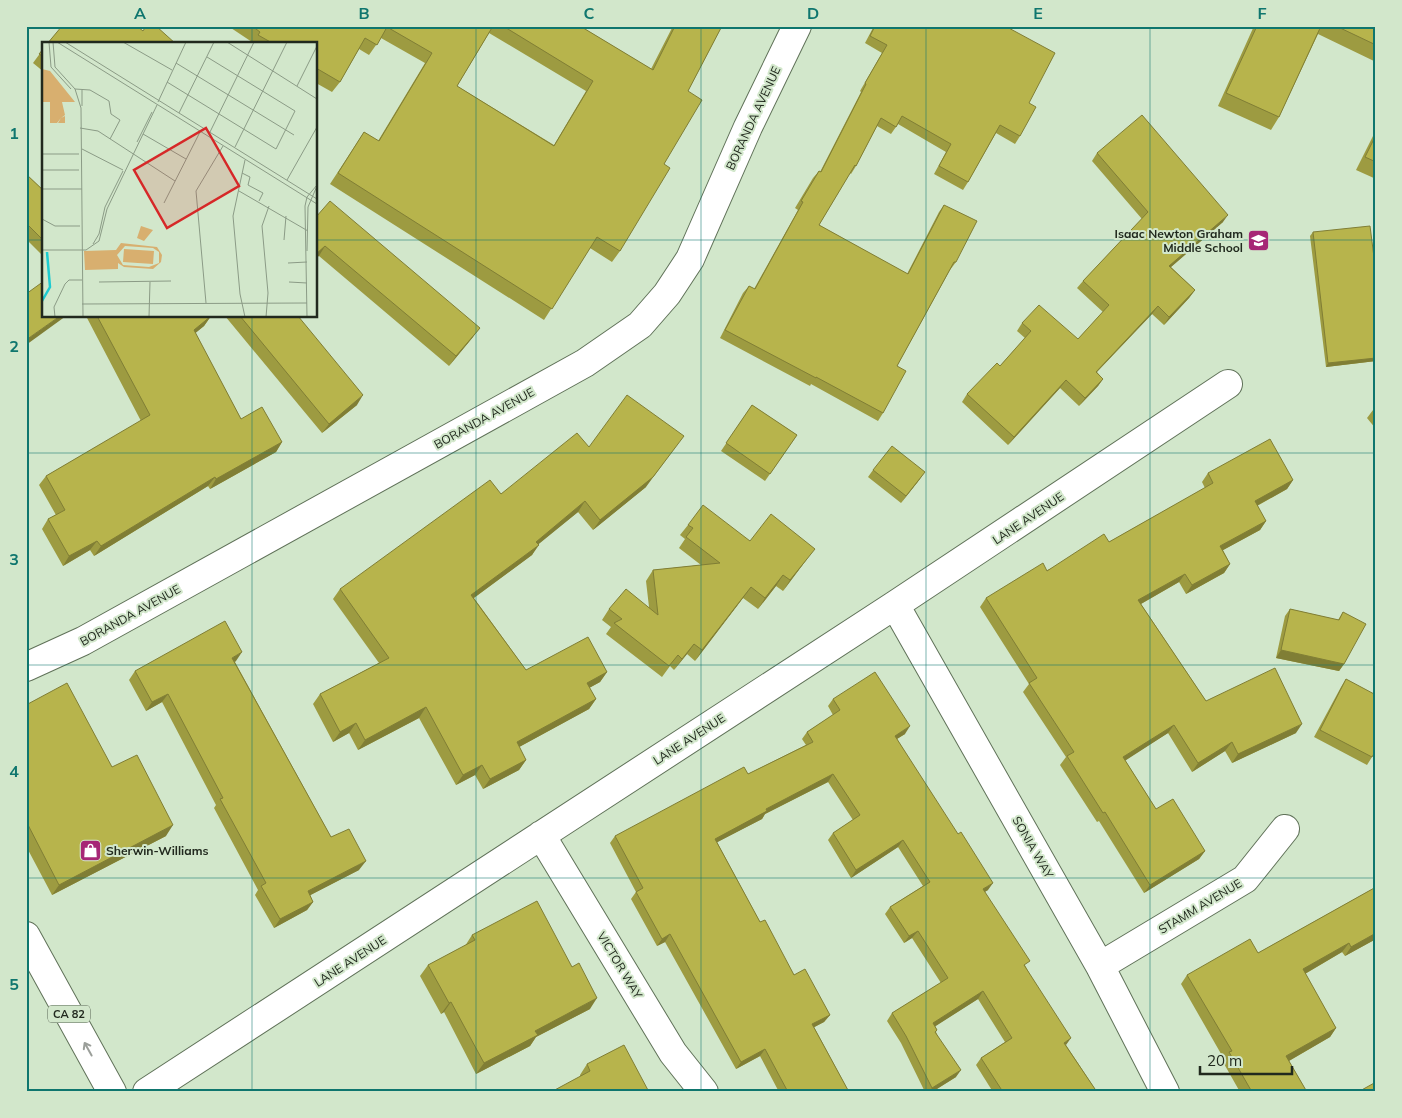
<svg xmlns="http://www.w3.org/2000/svg" width="1402" height="1118" font-family="Mulish,sans-serif">
<style>
.lines{fill:none;stroke-linecap:round;stroke-linejoin:round}
.minor-casing{stroke:#607259;stroke-width:30}
.major-casing{stroke:#607259;stroke-width:30}
.minor{stroke:#fff;stroke-width:28}
.major{stroke:#fff;stroke-width:28}
.wall{fill:#9d9b41;fill-rule:evenodd}
.shaded-wall{fill:#807e35}
.building{fill:#b7b44c;stroke:#807e35}
.oneway{stroke:#9b9f9a}
.grid{fill:none;stroke:#0f766e;stroke-width:1;stroke-opacity:0.55}
.labels{text-anchor:middle;dominant-baseline:central;stroke-width:4;stroke-linejoin:round;paint-order:stroke}
.shield{fill:#d2e7cb;stroke:#566252;stroke-width:1}
.shield-label{font-size:11px;font-weight:bold;fill:#21291e}
.street-label{font-size:12px;fill:#21291e;stroke:#d2e7cb}
.poi-label{font-size:12px;font-weight:bold;fill:#21291e;stroke:#d2e7cb;text-anchor:end}
.inset-river{fill:none;stroke:#1ccbd0;stroke-width:2.5}
.inset-road{fill:none;stroke:#8b9b86;stroke-width:1}
.view{fill:#d62828;fill-opacity:0.15;stroke:#d62828;stroke-width:2.5}
.inset-edge{fill:none;stroke:#21291e;stroke-width:2.5}
.neatline{fill:none;stroke:#0f766e;stroke-width:2}
.grid-label{font-size:16px;text-anchor:middle;font-weight:bold;fill:#0f766e}
</style>
<rect width="100%" height="100%" fill="#d2e7cb"/>
<g class="lines">
<defs>
<path id="minor" d="M895 605 1100 966 1165 1092
M26 667 83 641 585 363 640 325 667 294 690 259 748 127 797 26
M541 835 673 1053 704 1092
M1100 966 1245 879 1285 829
M147 1092 895 605 1228 384"/>
<path id="major" d="M26 936 112 1092"/>
</defs>
<use href="#minor" class="minor-casing"/>
<use href="#major" class="major-casing"/>
<use href="#minor" class="minor"/>
<use href="#major" class="major"/>
</g>
<path class="wall" d="M228 26H580L651 69 673 26H722L688 91 664 164 620 251 612 262 590 248 544 320 330 184 364 132 378 141 425 63 381 38 369 55 359 49 340 82 332 92 316 83V44H252V42ZM489 33 586 91 554 145 457 86Z
M874 26H1005L1029 103 1020 136 1015 144 996 133 968 182 963 190 934 174 946 152 898 124 891 134 877 126 856 166 851 174 850 173 819 225 907 274 939 212 944 205 956 262 950 270 897 366 883 413 878 421 811 384 810 386 720 338 743 293 749 286 754 289 798 210 795 208 813 178 819 171 820 172 861 92 860 91 882 53 865 43Z
M1254 26H1376V62L1318 34 1279 117 1271 130 1218 106Z
M44 48V72L33 63Z
M1376 130V179L1356 170Z
M1097 153 1223 222 1171 267 1195 290 1189 298 1164 325 1152 314 1097 372 1103 379 1098 386 1079 406 1060 388 1008 445 962 402 967 394 1000 366 1025 338 1017 331 1022 323 1078 339 1103 312 1077 288 1083 281 1142 219 1092 161Z
M26 174 44 191V257L26 239Z
M316 217 473 337 449 366 319 256Z
M1313 232 1376 361 1326 367 1310 236Z
M86 316H211L204 326 195 333 241 419 282 442 276 452 210 489 208 486 94 556 90 550 63 566 42 529 48 519 56 515 39 485 46 476 141 421Z
M225 316H298L357 405 322 433Z
M752 405 797 435 765 481 721 451Z
M1376 406V429L1367 418Z
M589 447 646 487 593 530 578 512 538 544 532 555 474 598 526 670 607 672 600 682 589 688 596 699 589 709 519 747 526 760 519 770 483 789 475 775 456 785 419 718 358 750 349 733 333 742 313 704 320 694 379 663 333 599 340 589 501 494Z
M873 470 920 479 901 503 868 477Z
M1208 473 1293 480 1287 489 1257 506 1266 521 1260 530 1223 550 1230 564 1224 573 1186 594 1179 582 1141 604 1206 701 1296 733 1232 763 1225 751 1192 772 1168 733 1125 760 1156 809 1205 851 1199 859 1144 893 1099 821 1097 822 1060 765 1066 757 1023 692 1029 684 980 607 986 598 1109 542 1205 488 1202 482Z
M688 525 750 541 807 559 783 591 776 586 758 609 743 598 695 661 687 654 674 670 670 666 662 677 606 634 611 627 602 620 609 609 649 607 646 581 653 570 701 565 679 548 685 539 680 535Z
M1290 609 1338 620 1343 612 1344 664 1339 671 1276 658 1285 616Z
M236 661 235 662 331 837 359 870 310 895 313 902 307 910 274 928 255 895 258 890 214 808 216 805 162 702 146 711 129 680 135 671Z
M1346 679 1372 757 1367 765 1314 737 1341 687Z
M833 699 905 734 897 739 988 890 984 892 1026 967 1066 1045 1097 1092H993L976 1065 981 1058 1005 1042 978 999 935 1026 937 1030 936 1032 956 1077 932 1092H925L901 1043 887 1021 892 1013 941 983 912 938 904 943 885 914 890 907 923 886 898 847 851 878 828 840 833 833 853 820 828 782 765 814 762 819 717 842 760 922 794 975 830 1015 824 1022 814 1027 849 1092H779L760 1056 736 1069 665 942 657 946 631 899 636 892 610 843 615 836 748 774 806 745 802 739 807 732 833 715 828 706Z
M26 705 112 767 166 836 52 895 26 846Z
M1376 887V939L1345 956 1342 952 1305 974 1336 1028 1330 1037 1289 1061 1307 1092H1240L1223 1062 1224 1059 1181 984 1187 975 1258 953Z
M472 935 590 1009 536 1037 530 1046 476 1074 444 1012 441 1014 420 976 428 965 465 946Z
M587 1064 649 1092 580 1076V1075Z"/>
<path class="shaded-wall" d="M1228 215 1223 222 1164 273 1169 266Z
M325 246 319 256 316 258V254Z
M1195 290 1189 298 1164 325 1169 317Z
M1158 306 1152 314 1090 379 1096 372Z
M60 316H66L26 345V340Z
M211 316 204 326 187 340 194 330Z
M480 328 473 337 449 366 456 356Z
M1376 358V361L1326 367 1328 363Z
M1103 379 1098 386 1079 406 1085 398Z
M1066 380 1060 388 1008 445 1014 437Z
M363 395 357 405 322 433 329 424Z
M282 442 276 452 210 489 216 479Z
M676 446 646 487 593 530 600 520Z
M925 472 920 479 901 503 906 496Z
M215 477 208 486 94 556 101 546Z
M1293 480 1287 489 1249 510 1255 501Z
M585 501 578 512 529 552 536 542Z
M1266 521 1260 530 1214 555 1220 546Z
M97 541 90 550 63 566 69 556Z
M539 545 532 555 464 605 471 595Z
M815 549 807 559 783 591 790 580Z
M1230 564 1224 573 1186 594 1192 585Z
M1185 574 1179 582 1132 609 1138 600Z
M783 575 776 586 758 609 765 598Z
M751 587 743 598 695 661 702 650Z
M694 644 687 654 674 670 682 659Z
M1281 650 1344 664 1339 671 1276 658Z
M242 652 236 661 226 666 232 658Z
M607 672 600 682 580 693 587 683Z
M168 694 162 702 146 711 152 702Z
M596 699 589 709 510 752 517 742Z
M426 707 419 718 358 750 365 740Z
M356 723 349 733 333 742 340 732Z
M1302 724 1296 733 1232 763 1238 754Z
M1174 725 1168 733 1117 766 1123 757Z
M910 726 905 734 890 743 895 736Z
M1232 742 1225 751 1192 772 1198 763Z
M526 760 519 770 483 789 490 779Z
M482 765 475 775 456 785 463 775Z
M833 774 828 782 765 814 762 819 710 846 715 839 766 809Z
M173 825 166 836 52 895 59 885Z
M903 840 898 847 851 878 856 870Z
M1205 851 1199 859 1144 893 1150 885Z
M366 861 359 870 301 900 308 891Z
M993 883 988 890 977 897 983 889Z
M313 902 307 910 274 928 280 919Z
M918 931 912 938 904 943 909 936Z
M1376 933V939L1345 956 1351 947Z
M670 934 665 942 657 946 662 939Z
M1349 943 1342 952 1296 979 1303 969Z
M983 991 978 999 928 1031 933 1023Z
M597 998 590 1009 536 1037 530 1046 476 1074 484 1063 535 1031Z
M451 1002 444 1012 441 1014 449 1003Z
M830 1015 824 1022 807 1031 812 1024Z
M1336 1028 1330 1037 1280 1066 1286 1056Z
M1071 1038 1066 1045 1064 1043Z
M765 1049 760 1056 736 1069 741 1062Z
M961 1070 956 1077 932 1092H929L932 1088Z"/>
<path class="building" d="M62 26H137L143 31 146 26H156L176 44H47Z
M252 26H446L448 27V26H493L457 86 554 146 593 81 503 26H580L653 70 675 26H722L688 91 702 100 664 164 670 168 620 251 597 237 552 309 338 173 364 132 379 141 432 53 387 27 377 45 365 38 340 82 316 68V44H274L258 35 260 32Z
M875 26H1005L1055 53 1029 103 1036 107 1020 136 1000 125 968 182 939 166 951 144 902 116 896 127 881 118 856 166 855 165 819 225 908 274 944 205 977 221 956 262H954L897 366 906 371 883 413 816 377V378L725 330 749 286 755 289 803 202 801 201 819 171 821 172 866 84 865 83 887 45 870 36Z
M1257 26H1321L1279 117 1226 93Z
M1336 26H1376V45Z
M44 48V57L39 54Z
M1142 115 1228 215 1169 266 1195 290 1169 317 1158 306 1096 372 1103 379 1085 398 1066 380 1014 437 967 394 997 363 1000 366 1031 331 1022 323 1039 305 1078 339 1109 305 1083 281 1148 212 1097 153Z
M1376 135V162L1365 157Z
M26 174 44 191V241L26 223Z
M330 201 480 328 456 356 325 246 316 254V217Z
M1370 226 1376 273V358L1328 363 1313 232Z
M44 281V316H60L26 340V294Z
M97 316H211L194 330 241 419 262 407 282 442 216 479 215 477 101 546 97 541 69 556 48 519 65 510 46 476 150 415Z
M240 316H298L363 395 329 424Z
M627 395 684 436 653 477 600 520 585 501 536 542 539 545 471 595 526 670 588 637 607 672 587 683 596 699 517 742 526 760 490 779 482 765 463 775 426 707 365 740 356 723 340 732 320 694 389 658 340 589 490 480 501 494 577 433 589 447Z
M752 405 797 435 770 474 726 443Z
M1270 439 1293 480 1255 501 1266 521 1220 546 1230 564 1192 585 1185 574 1138 600 1206 701 1275 668 1302 724 1238 754 1232 742 1198 763 1174 725 1123 757 1156 809 1173 799 1205 851 1150 885 1105 812 1103 813 1067 756 1074 752 1029 683 1037 678 986 598 1043 563 1047 571 1104 534 1109 542 1213 483 1208 473Z
M892 446 925 472 906 496 873 470Z
M703 505 750 541 771 514 815 549 790 580 783 575 765 598 751 587 702 650 694 644 682 659 678 655 669 666 614 623 622 619 609 609 626 589 658 615 653 570 720 563 686 537 693 528 688 525Z
M1290 609 1339 620 1343 612 1366 624 1344 664 1281 650Z
M225 621 242 652 232 658 331 837 349 829 366 861 308 891 313 902 280 919 261 886 266 883 220 799 223 798 168 694 152 702 135 671Z
M875 672 910 726 895 736 958 834 961 832 993 883 983 889 1030 961 1024 965 1071 1038 1064 1043 1097 1092H1003L981 1058 1012 1038 983 991 933 1023 937 1030 935 1032 961 1070 932 1088 906 1036 892 1013 948 978 918 931 909 936 890 907 930 882 903 840 856 870 833 833 860 815 833 774 766 809 767 811 715 839 760 922 765 920 794 975 805 969 830 1015 812 1024 849 1092H788L765 1049 741 1062 670 934 662 939 636 892 643 888 615 836 744 767 748 774 813 742 807 732 840 710 833 699Z
M1346 679 1376 695V750L1372 757 1320 730Z
M67 683 112 767 137 755 173 825 59 885 26 821V705Z
M1376 887V933L1351 947 1349 943 1303 969 1336 1028 1286 1056 1307 1092H1252L1229 1052 1232 1051 1187 975 1250 939 1258 953Z
M537 901 572 967 579 963 597 998 535 1031 538 1035 484 1063 451 1002 449 1003 428 965 475 940 472 935Z
M624 1045 649 1092H551L590 1071 587 1064Z
M1376 1082V1092H1358Z"/>
<defs><path id="oneway-shaft" d="M-6 0H5M1.5-3L5.5 0L1.5 3" fill="none" stroke-width="1.6" stroke-linecap="round" stroke-linejoin="round" transform="scale(1.25)"/></defs>
<use class="oneway" href="#oneway-shaft" transform="translate(88 1049) rotate(-119)"/>
<path class="grid" d="M252 26V44M476 26V1092M701 26V1092M926 26V1092M1150 26V1092M26 240H44M316 240H1376M252 316V1092M26 453H1376M26 665H1376M26 878H1376"/>
<defs>
<symbol id="school-square" viewBox="-11 -11 22 22"><rect x="-9" y="-9" width="18" height="18" rx="4" fill="#a62776" stroke="#d2e7cb"/><path d="M0-5L7-2L0 1L-7-2ZM-4 1L0 2.5L4 1V4Q0 6-4 4Z" fill="#fff"/></symbol>
<symbol id="shop-square" viewBox="-11 -11 22 22"><rect x="-9" y="-9" width="18" height="18" rx="4" fill="#a62776" stroke="#d2e7cb"/><path d="M-5-2.5h2.3a2.7 3.5 0 0 1 5.4 0H5L5.5 6h-11ZM-1.5-2.5h3a1.5 2.3 0 0 0-3 0Z" fill="#fff"/></symbol>
</defs>
<g fill-rule="evenodd">
<use href="#school-square" x="1246" y="228" width="25" height="25"/>
<use href="#shop-square" x="78" y="838" width="25" height="25"/>
</g>
<g class="labels">
<rect class="shield" x="48" y="1005.5" width="42" height="17" rx="4"/>
<g class="shield-label">
<text x="69" y="1014">CA 82</text>
</g>
<g class="street-label">
<text transform="translate(753 118) rotate(-65)">BORANDA AVENUE</text>
<text transform="translate(484 418) rotate(-29)">BORANDA AVENUE</text>
<text transform="translate(1028 518) rotate(-34)">LANE AVENUE</text>
<text transform="translate(130 615) rotate(-29)">BORANDA AVENUE</text>
<text transform="translate(689 739) rotate(-33)">LANE AVENUE</text>
<text transform="translate(1033 847) rotate(60)">SONIA WAY</text>
<text transform="translate(1200 906) rotate(-31)">STAMM AVENUE</text>
<text transform="translate(350 961) rotate(-33)">LANE AVENUE</text>
<text transform="translate(620 965) rotate(59)">VICTOR WAY</text>
</g>
<g class="poi-label">
<text x="1243" y="233">Isaac Newton Graham<tspan x="1243" dy="14">Middle School</tspan></text>
<text x="106" y="850" text-anchor="start">Sherwin-Williams</text>
</g>
</g>
<g transform="translate(42 42)">
<rect width="275" height="275" fill="#d2e7cb"/>
<path d="M0 27 8 29 33 60H20L23 73 19 76 23 74V81H16L19 76 15 81H8V60H0ZM99 184 111 188 102 199 95 196ZM79 201 115 205 120 213 119 220 111 227 82 225 76 221V227L43 228 42 209 74 208ZM83 204 111 206 117 210V221L107 225 81 223 75 213ZM82 207 112 209 111 222 81 220Z" fill="#d8af6f" fill-rule="evenodd"/>
<path class="inset-river" d="M0 259 8 245 5 210"/>
<path class="inset-road" d="M7 0 9 25 29 47M11 0 13 25 33 47 39 66 41 275M15 0 275 162M23 0 275 157M81 0 130 28M185 0 275 57M134 21 252 93M125 40 234 107 253 69 165 15M255 44 275 4M33 47 48 48 67 59 69 72 78 78 68 97M116 60 144 0M40 64V48M137 71 172 0M38 86 56 89 133 139M168 90 212 0M101 92 144 117M95 100 110 70M193 105 245 0M40 107 81 128M0 112H37M203 118 191 174 198 252 203 275M0 128H37M200 131 208 135 206 143 221 151 217 159M245 138 275 85M0 147H40M197 149 266 189M122 161 158 90M0 177 13 184H38M242 198 244 174M51 202 57 192 63 165 81 129M0 208H44L57 199 65 167 115 63M265 209 266 165 275 144M246 221 265 220M57 240 129 239M247 240 265 241M164 261 154 149 181 104M40 262 265 261M13 275 12 265 23 242 27 238H40M107 275 108 240M224 275 226 251 220 184 227 164M265 275 263 164 265 155 275 143"/>
<path class="view" d="M164 86 197 144 125 186 92 128Z"/>
<rect width="275" height="275" class="inset-edge"/>
</g>
<rect width="1402" height="1118" fill="none" stroke="#d2e7cb" stroke-width="55"/>
<path d="M1200 1066v8h92v-8" fill="none" stroke="#21291e" stroke-width="2.5"/>
<text x="1207" y="1066" font-size="15" fill="#21291e" stroke="#d2e7cb" stroke-width="4" paint-order="stroke">20 m</text>
<rect x="28" y="28" width="1346" height="1062" class="neatline"/>
<g class="grid-label">
<text x="140" y="19">A</text>
<text x="364" y="19">B</text>
<text x="589" y="19">C</text>
<text x="813" y="19">D</text>
<text x="1038" y="19">E</text>
<text x="1262" y="19">F</text>
<text x="14" y="139">1</text>
<text x="14" y="352">2</text>
<text x="14" y="565">3</text>
<text x="14" y="777">4</text>
<text x="14" y="990">5</text>
</g>
</svg>
